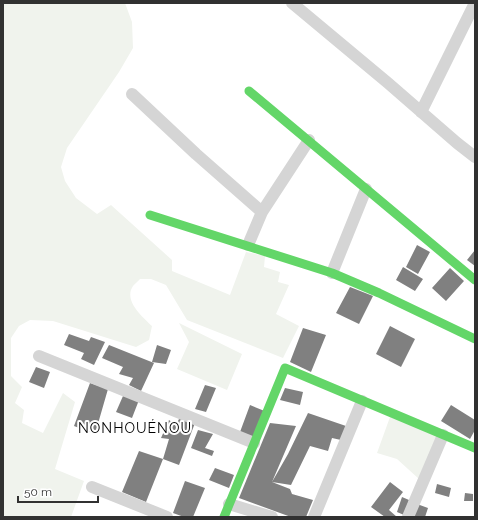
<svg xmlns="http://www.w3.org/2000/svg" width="478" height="520" font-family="Raleway,sans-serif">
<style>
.green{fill:#f0f3ed}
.building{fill:#808080}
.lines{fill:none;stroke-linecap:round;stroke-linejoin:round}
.street{stroke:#d5d5d5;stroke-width:12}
.fast{stroke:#63d668;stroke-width:9}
.labels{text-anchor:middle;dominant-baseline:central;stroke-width:4;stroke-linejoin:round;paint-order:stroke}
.quarter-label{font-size:14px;letter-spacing:1px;fill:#000;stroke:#fff}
</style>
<rect width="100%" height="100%" fill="#fff"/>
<path class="green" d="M3 3H125L132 22 133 48 119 72 67 148 61 167 65 181 76 198 97 214 111 205 172 260V271L230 295 246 252 265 256 264 267 280 272 278 282 289 285 276 314 299 326 283 358 187 320 166 285 151 279H140C138 281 135 284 133 286 123 301 143 317 152 326L149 340 136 347 53 321 30 320 19 326 11 338V376L22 387 15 403 24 410 22 423 43 433 63 393 75 402 55 469 84 481 71 517H3Z
M179 323 242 354 227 390 177 369 189 342Z
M390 417 443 435 419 479 397 459 377 453Z"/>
<path class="building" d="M417 245 430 252 418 274 406 267Z
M475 250V266L467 260Z
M403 267 423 279 415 291 396 280Z
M450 268 464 281 446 301 432 288Z
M350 287 373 296 359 324 336 313Z
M390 326 415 339 401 367 376 354Z
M303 328 326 335 311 372 290 362Z
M69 334 89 341 91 337 105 342 94 365 81 359 84 353 64 345Z
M109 345 154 363 141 391 129 385 133 378 119 374 123 367 102 358Z
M157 345 171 350 166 364 152 362Z
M36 367 50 372 44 388 29 382Z
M90 383 108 389 95 434 74 426Z
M205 385 216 388 206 412 195 409Z
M285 388 303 392 300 405 280 400Z
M123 396 139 400 132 418 116 412Z
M250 405 267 412 255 439 240 432Z
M451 405 475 420V430L470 439 441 421Z
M308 413 346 426 341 440 332 438 328 451 310 446 291 485 272 482 290 489 292 494 313 500 306 517H291L239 498 270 423 296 426 272 482 288 454Z
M180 417 195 423 179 465 163 459 169 439 161 438 169 420 176 425Z
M198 430 213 434 205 448 214 451 212 456 191 448Z
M139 451 163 459 146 502 122 492Z
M215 468 234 475 229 488 209 480Z
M185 481 205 488 193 517H184L173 513Z
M390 482 403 492 389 510 397 517H385L371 507Z
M437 484 451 488 449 497 435 493Z
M465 493 473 494V501H464Z
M402 497 409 500 404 515 397 512Z
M417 504 428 508 425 517H413Z"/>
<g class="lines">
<path class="street" d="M292 3 388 83 457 143 475 157
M132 94 196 154 262 212
M421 112 475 3
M248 245 262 212 309 140
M332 273 366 189
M39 356 254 443
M92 487 167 517
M229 504 272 517
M314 517 362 401
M408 517 443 435"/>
<path class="fast" d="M249 91 475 280
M150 215 332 273 379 293 475 339
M224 517 285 368 475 448"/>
</g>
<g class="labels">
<g class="quarter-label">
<text x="135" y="428">NONHOUÉNOU</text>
</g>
</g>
<rect width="478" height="520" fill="none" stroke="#313131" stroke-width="8"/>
<path d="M18 496v6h80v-6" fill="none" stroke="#313131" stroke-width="2"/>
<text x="24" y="496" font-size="12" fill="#313131" stroke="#ffffff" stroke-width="3" paint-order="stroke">50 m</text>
</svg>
